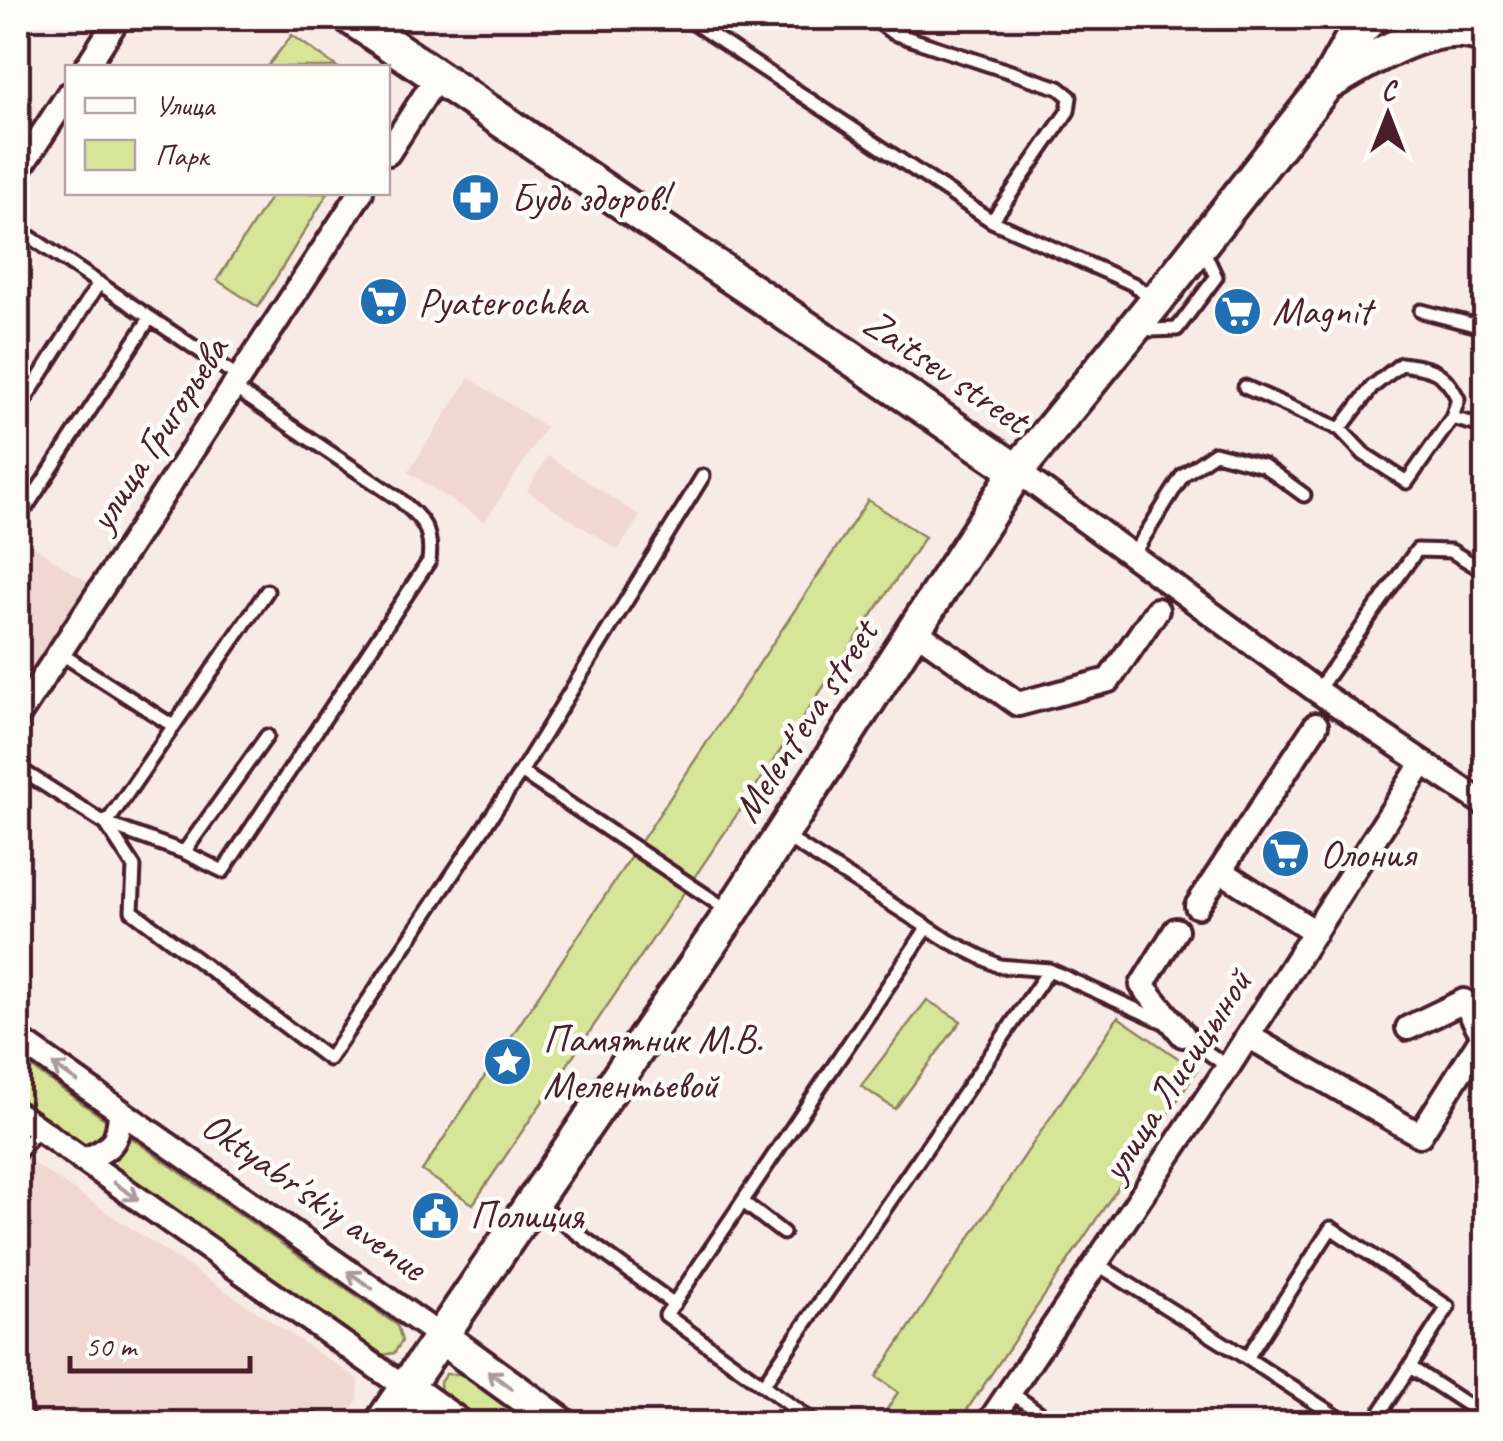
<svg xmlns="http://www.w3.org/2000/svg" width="1503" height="1441" font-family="Caveat,sans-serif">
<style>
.built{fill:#f1d7d2}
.green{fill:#d7e598;stroke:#908262;stroke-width:2.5}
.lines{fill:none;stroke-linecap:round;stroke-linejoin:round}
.service-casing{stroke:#4a1f2b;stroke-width:19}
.minor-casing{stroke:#4a1f2b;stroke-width:30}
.secondary-casing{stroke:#4a1f2b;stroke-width:40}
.service{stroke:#fdfcf7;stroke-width:11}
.minor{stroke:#fdfcf7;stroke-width:22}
.secondary{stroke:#fdfcf7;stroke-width:32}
.oneway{stroke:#ac999b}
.labels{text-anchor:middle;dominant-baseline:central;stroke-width:9;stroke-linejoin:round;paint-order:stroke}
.poi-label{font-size:40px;fill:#4a1f2b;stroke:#fdfcf7;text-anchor:start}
.street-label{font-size:40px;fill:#4a1f2b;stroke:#fdfcf7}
</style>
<rect width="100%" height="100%" fill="#f8ebe6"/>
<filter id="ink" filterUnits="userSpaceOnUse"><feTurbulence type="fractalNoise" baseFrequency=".01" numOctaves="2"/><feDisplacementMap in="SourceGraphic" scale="20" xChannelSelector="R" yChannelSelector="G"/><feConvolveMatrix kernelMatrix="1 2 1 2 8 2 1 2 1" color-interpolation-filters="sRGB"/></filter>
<g filter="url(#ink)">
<path class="built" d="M469 378 546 427 485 522 408 472Z
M548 456 640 516 618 550 527 491Z
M18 536 90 584 18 692Z
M18 1153 359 1380 358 1399 342 1423H18Z"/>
<path class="green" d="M292 35 337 67H267Z
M273 193H328L258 307 217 280Z
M868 500 925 537 473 1204 422 1171Z
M927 1000 961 1021 895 1109 861 1086Z
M1118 1017 1197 1071 958 1423H878L898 1392 876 1377Z
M18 1058 397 1325 402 1341 394 1353 375 1356 18 1103Z
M446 1374H463L533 1423H477L441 1398 440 1382Z"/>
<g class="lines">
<defs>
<path id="service" d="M686 18 992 221 1133 284 1152 298
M873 18 893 33 1059 88 1070 97 1068 111 992 221
M18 229 240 378
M1421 311 1486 328
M1153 320 1152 330 1177 329 1216 277 1203 249
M1401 364C1431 368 1444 370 1458 399L1452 418 1407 482 1364 454 1340 429 1372 387Z
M1245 387 1340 429
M234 388 399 499C422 519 433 529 429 561L223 871 184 852 106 824 267 591
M18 411 99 283
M1452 418 1486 427
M18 513 27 506 150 318
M1132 556 1183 475 1215 453 1264 466 1304 495
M60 653 173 726
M1317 691 1417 550 1451 551 1486 572
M18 768 106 824 134 867 132 911 329 1059 521 772 729 911
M521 772 703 476
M786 837 949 941 999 966 1049 970 763 1385 816 1424
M184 852 267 736
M1049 970 1164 1022
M1179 1032 1228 1067
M18 1154 38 1129
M743 1202 783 1233
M536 1203 674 1304
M1097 1264 1247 1358 1331 1228 1448 1307 1373 1424
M1247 1358 1348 1424
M1410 1367 1486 1417
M18 1369 26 1424
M763 1385 666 1315 927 928
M1010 1392 1055 1424
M310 1424 312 1420"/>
<path id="minor" d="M86 68 118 18
M388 153 438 75
M18 171 68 95
M1017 471 1317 691 1486 805
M914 630 1018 704 1109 680 1157 610
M18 716 361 192
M1221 871 1315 932
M1197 906 1316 725
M1176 930 1142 985 1183 1035
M1248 1036 1420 1135 1483 1036 1464 1001 1408 1028
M18 1039 440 1336
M18 1114 406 1388
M82 1160C110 1151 119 1142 120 1112
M988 1424 1228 1067 1422 764"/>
<path id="secondary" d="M351 18 1017 471
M1326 85C1368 61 1437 14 1486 37
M440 1336 561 1424
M406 1388 456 1424
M381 1424 731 913 1017 471 1156 301 1326 85 1353 37 1371 18"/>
</defs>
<use href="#service" class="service-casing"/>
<use href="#minor" class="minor-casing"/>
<use href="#secondary" class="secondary-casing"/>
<use href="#service" class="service"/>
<use href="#minor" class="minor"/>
<use href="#secondary" class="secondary"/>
</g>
<defs><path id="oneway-shaft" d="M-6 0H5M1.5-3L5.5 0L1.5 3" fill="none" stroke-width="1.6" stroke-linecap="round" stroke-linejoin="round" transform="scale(2.5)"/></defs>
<g class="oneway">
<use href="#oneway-shaft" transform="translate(65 1073) rotate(-145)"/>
<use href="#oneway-shaft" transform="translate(126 1191) rotate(35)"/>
<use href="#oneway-shaft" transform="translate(360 1280) rotate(-145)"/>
<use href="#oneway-shaft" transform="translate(500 1380) rotate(-144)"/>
</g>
</g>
<defs>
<symbol id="pharmacy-disc" viewBox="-11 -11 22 22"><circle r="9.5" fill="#1f6fb2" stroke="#fdfcf7"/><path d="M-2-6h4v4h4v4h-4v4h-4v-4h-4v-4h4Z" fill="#fff"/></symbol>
<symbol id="supermarket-disc" viewBox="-11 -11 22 22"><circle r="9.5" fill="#1f6fb2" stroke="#fdfcf7"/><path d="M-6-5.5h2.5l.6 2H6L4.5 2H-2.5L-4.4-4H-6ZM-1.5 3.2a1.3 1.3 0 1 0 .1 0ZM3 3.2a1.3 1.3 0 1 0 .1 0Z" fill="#fff"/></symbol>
<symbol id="sight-disc" viewBox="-11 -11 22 22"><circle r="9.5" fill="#1f6fb2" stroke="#fdfcf7"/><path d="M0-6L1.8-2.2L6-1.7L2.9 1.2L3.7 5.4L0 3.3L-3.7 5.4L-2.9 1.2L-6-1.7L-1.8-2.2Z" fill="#fff"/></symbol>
<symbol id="civic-disc" viewBox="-11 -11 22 22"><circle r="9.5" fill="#1f6fb2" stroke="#fdfcf7"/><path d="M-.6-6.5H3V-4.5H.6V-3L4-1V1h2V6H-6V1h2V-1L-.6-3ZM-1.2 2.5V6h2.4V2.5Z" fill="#fff"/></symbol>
</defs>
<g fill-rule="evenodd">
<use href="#pharmacy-disc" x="448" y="170" width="55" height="55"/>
<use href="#supermarket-disc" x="356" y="274" width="55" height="55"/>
<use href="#supermarket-disc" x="1210" y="284" width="55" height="55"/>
<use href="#supermarket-disc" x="1258" y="826" width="55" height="55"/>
<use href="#sight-disc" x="480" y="1034" width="55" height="55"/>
<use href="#civic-disc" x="408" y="1188" width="55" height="55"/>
</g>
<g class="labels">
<g class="poi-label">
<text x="511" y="198">Будь здоров!</text>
<text x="418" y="302">Pyaterochka</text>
<text x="1272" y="311">Magnit</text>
<text x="1320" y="854">Олония</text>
<text x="543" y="1039">Памятник М.В.<tspan x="543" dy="46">Мелентьевой</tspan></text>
<text x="470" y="1215">Полиция</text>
</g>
<g class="street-label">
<text transform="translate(946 371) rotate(34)">Zaitsev street</text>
<text transform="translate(158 434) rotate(-57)">улица Григорьева</text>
<text transform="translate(805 721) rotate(-57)">Melent'eva street</text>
<text transform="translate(1176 1075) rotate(-57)">улица Лисицыной</text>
<text transform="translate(314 1196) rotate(35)">Oktyabr'skiy avenue</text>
</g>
</g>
<rect width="1503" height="1441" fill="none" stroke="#fdfcf7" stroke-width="60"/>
<rect x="30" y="30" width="1443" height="1381" fill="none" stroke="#4a1f2b" stroke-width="4" filter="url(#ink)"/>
<rect x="65" y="65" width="325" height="130" fill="#fdfcf7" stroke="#b5a4a5" stroke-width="2.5"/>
<rect x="85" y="98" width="50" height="15" fill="#fdfcf7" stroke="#b5a4a5" stroke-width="2.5"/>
<text x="155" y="115" font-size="30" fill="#4a1f2b">Улица</text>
<rect x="85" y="140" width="50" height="30" fill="#d7e598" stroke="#b5a4a5" stroke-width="2.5"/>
<text x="155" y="165" font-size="30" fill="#4a1f2b">Парк</text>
<g transform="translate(1388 115)" stroke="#fdfcf7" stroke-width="8" paint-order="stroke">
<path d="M0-8L18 38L0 25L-18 38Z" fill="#4a1f2b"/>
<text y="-15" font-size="28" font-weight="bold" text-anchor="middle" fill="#4a1f2b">С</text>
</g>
<path d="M70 1356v15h180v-15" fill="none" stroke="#4a1f2b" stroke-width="5"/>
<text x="85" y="1356" font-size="30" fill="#4a1f2b" stroke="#fdfcf7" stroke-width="8" paint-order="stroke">50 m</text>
</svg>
